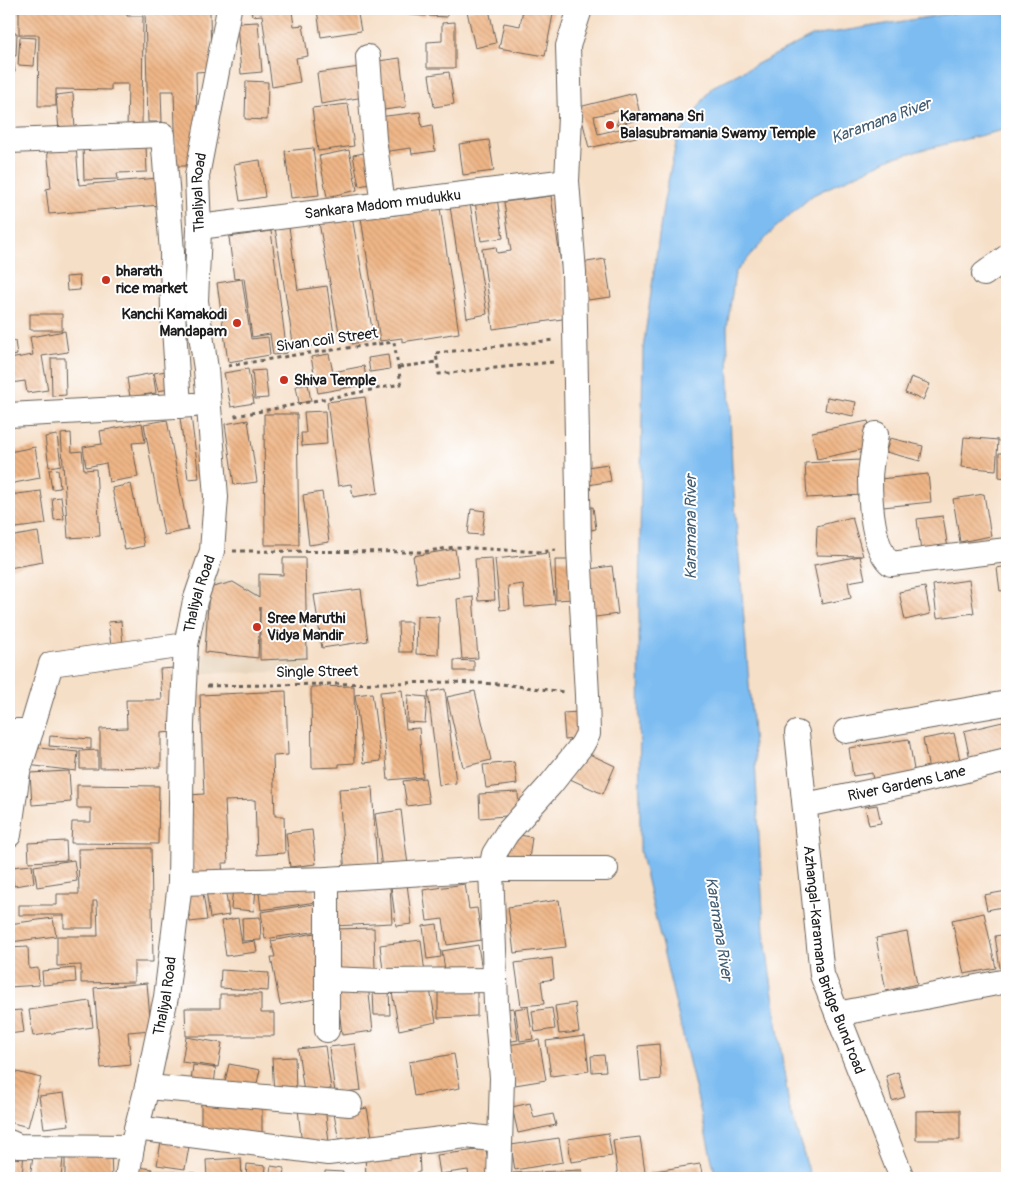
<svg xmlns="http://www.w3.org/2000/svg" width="1016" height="1187" font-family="Pangolin,sans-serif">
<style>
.built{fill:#e5d0b5}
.water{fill:#7cbcf1;stroke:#4c6c86}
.building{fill:url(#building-back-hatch)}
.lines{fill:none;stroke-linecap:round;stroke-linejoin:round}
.minor-casing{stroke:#686058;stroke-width:26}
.path{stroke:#686058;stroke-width:3;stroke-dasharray:4 4;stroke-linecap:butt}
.minor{stroke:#fff;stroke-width:24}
.poi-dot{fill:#c8321e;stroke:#fff;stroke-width:2}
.labels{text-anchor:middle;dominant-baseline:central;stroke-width:4;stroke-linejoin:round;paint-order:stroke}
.poi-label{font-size:15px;font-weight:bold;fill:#1c1c1c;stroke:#fff;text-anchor:start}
.street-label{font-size:15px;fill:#1c1c1c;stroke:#fff}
.water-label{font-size:16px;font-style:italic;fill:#425c71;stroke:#fff}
</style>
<defs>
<pattern id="building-back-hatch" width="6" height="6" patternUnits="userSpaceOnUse" patternTransform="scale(1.25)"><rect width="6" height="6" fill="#efb687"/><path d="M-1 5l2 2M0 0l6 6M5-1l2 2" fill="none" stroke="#cc9c74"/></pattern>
</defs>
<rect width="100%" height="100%" fill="#fff"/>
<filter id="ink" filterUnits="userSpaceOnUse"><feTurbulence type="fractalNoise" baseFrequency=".02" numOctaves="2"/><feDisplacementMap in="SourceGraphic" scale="10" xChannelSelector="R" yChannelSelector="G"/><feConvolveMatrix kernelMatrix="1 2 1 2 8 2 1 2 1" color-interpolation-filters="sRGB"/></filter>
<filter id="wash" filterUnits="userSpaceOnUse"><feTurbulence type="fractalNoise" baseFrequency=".0096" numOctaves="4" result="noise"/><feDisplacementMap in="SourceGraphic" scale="20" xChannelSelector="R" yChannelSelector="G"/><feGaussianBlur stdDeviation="1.12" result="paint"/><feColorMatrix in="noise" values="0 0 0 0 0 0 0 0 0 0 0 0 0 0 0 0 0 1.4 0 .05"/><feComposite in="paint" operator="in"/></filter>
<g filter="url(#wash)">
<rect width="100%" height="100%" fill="#f6dfc7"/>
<path class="built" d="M282 557 308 558 310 672 204 673 206 579 257 582 258 572 281 573Z"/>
<path class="water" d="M978 9H1007V129L894 157 813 195 774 229 735 273 727 328 732 467 755 759 764 932 789 1106 811 1178H716L640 851 639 603 643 349 664 200 677 139 712 87 812 36Z"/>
<g id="blocks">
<path class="building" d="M9 9H12L11 33H17L16 56 9 55Z
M19 9H127V16H143L142 129H127L128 84H111V90L56 89V106H38L39 35H19Z
M251 9H277L278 13 292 11 294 26 303 25 308 56 296 58 300 82 272 87 262 15 252 16Z
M329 9H357L361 31 321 37 317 10Z
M400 9H426V16L399 14Z
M429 9H447V17L429 16Z
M476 9H489L496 43 475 48 467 11Z
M523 9H554L545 56 499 48 504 23 520 26Z
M210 11 211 71 196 72 198 166H176L174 91H161L162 122H148L145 13Z
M258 22 262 72 241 74 237 23Z
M455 22V68H427V42L442 41V23Z
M20 37 36 38 34 66 18 65Z
M13 56 15 72 9 73V57Z
M400 58 406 107 384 110 378 61Z
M360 67 364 97 321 104 317 73Z
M449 72 454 104 434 107 429 75Z
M246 81 268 82 267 120 245 119Z
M73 93 75 130 59 131 56 95Z
M635 93 641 119 616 125 622 110 594 116 598 134 632 126 633 130 642 131 645 135 589 148 579 107Z
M348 104 354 146 318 151 312 108Z
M420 112 422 127 432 125 435 151 412 154 411 148 382 152 378 117Z
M489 140 494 171 463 175 459 144Z
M76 145 79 185 158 178 160 205 49 214 46 189 51 188 47 148Z
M146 145 147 172 117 173 118 179 84 180 83 146Z
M313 148 319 195 291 198 285 151Z
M349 150 357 190 327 197 319 156Z
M370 152 376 183 359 186 353 155Z
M260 160 265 197 240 201 234 164Z
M551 196 569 318 493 329 482 249 496 247 497 253 511 251 504 202Z
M497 198 503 238 481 241 475 201Z
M470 203 487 314 467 318 450 206Z
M440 208 459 333 402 342V338L380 341 361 218 389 213V216Z
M352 217 374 339 352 344 350 331 339 332 319 223Z
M288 220 298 290 327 286 335 342 294 349 274 221Z
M271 231 287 353 273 355 270 334 252 337 244 278 234 279 229 237Z
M605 259 611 297 580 301 575 264Z
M79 276 80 290 67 291 66 277Z
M242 279 251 339 268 337 270 355 228 362 217 283Z
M30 314H62V330H30Z
M65 331 68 352 42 356 48 390 27 393 25 381 11 383 9 359 33 355 30 337Z
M15 341 17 355 9 357V342Z
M329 354 333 372 364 366 367 384 318 393 311 357Z
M388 355 390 369 370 372 368 358Z
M51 358H65L66 395 52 396Z
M248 369 254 403 231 407 224 373Z
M265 370 268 398 255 399 252 371Z
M166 371 169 389 158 391 154 373Z
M153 373 156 393 130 397 127 378Z
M911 377 930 384 923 400 905 393Z
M308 384 311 401 299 403 296 386Z
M365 397 378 493 353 497 351 484 338 486 327 402Z
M827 397 856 402 853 416 825 410Z
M325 411 327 444 302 446 301 433H306L304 412Z
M264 414H297L299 545H265Z
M191 416 199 478 188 479 180 418Z
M167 420 188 530 164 535 144 424Z
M248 420 257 482 234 485 225 424Z
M868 421 874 447 817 459 812 432Z
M142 423 145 442 132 443 138 477 109 482 106 463 86 467 83 447 102 444 100 431Z
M71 433 72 452 82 451 84 470 96 469 100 536 68 538 61 434Z
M57 435 61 465 49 467 45 437Z
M964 437 998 440 996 470 961 467Z
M890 438 923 446 920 461 886 452Z
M35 447 40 478 9 484V452Z
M999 453H1007V478L999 477Z
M860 460 862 495 807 498 805 463Z
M608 464 611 481 583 486 580 468Z
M58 469 60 488 52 489 49 470Z
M928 474 931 502 883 507 880 479Z
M131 484 144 546 125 550 112 488Z
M41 491 46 524 9 529V495Z
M322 492 329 542 309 545 303 495Z
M984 494 991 536 960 542 953 499Z
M61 497 64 519 54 520 52 498Z
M593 507 596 529 585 531 581 509Z
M471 509 485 511 482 535 468 534Z
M943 516 948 549 921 552 917 519Z
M852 517 863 556 816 555 817 526Z
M38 532 43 562 9 568V537Z
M455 549 459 576 417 583 413 556Z
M549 553 555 604 525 607 523 584 508 586 510 609 500 610 495 559Z
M860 556 865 579 848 582 851 598 822 604 814 565Z
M283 558H305L307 658 260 660V607L258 658 205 652 209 588 233 582 259 598V574L283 575Z
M492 558 495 600 478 601 475 559Z
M555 560H573L574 599 556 600Z
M612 566 618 614 588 618 582 570Z
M1007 566V590L1000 591 997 568Z
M969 580 974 613 937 618 933 585Z
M925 587 930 614 905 620 899 592Z
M361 589 368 641 322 648 314 595Z
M473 597 478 658 462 659 457 599Z
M417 616 439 617 438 655 416 654Z
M121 621 123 645 111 646 108 622Z
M398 622H411L412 652H399Z
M454 660 474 661V671H454Z
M174 668 173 732 161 733V767L100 768V729L127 728 126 700H162L160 669Z
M354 686 355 763 339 764V767L312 768 311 687Z
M445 689 456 783 439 785 428 692Z
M402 690 406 729 419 728 423 777 388 780 380 692Z
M286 691 288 755 273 756 275 816H284L285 853 257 855 255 800 225 801 228 863H222L223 876 193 877 189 795 204 794 200 695Z
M475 691 491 760 463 767 447 697Z
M372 693 381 761 364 763 355 695Z
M408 695 427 697 425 723 407 722Z
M579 712 582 738 565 740 563 713Z
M1007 721V755L971 764 964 731Z
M954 733 962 769 930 775 923 739Z
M50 736 91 739V749L49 746Z
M909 739 915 776 873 783 872 773 853 776 849 748Z
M29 747 78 752 76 771 27 765Z
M98 750V769H80V751Z
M583 751 615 766 603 794 570 779Z
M514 762 517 784 486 788 483 765Z
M69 771 71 802 32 805 30 773Z
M425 778 429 803 407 806 403 781Z
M77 785 159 786 158 844 71 843 72 822H91V808H77Z
M372 787 377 865 345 875 339 789Z
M518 792 519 815 480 818 479 794Z
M877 805 881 823 869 825 865 807Z
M401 810 408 865 382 868 375 814Z
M312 830 316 864 290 867 286 833Z
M511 834 532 837 529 859 508 857Z
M66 841 67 860 29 862 28 843Z
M151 848 153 962H134V982L81 983V965L57 966V936H98L97 901H93V928H64V915H19V905H57V894H79L78 849Z
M74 860 77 881 37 887 34 866Z
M32 865 34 883 14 886 11 867Z
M407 884 412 924 396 926 391 886Z
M465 884 469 909 477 908 482 940 447 945 443 919 427 921 423 890Z
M313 885 316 902 261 910 259 893Z
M390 885 392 923 334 926 332 888Z
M233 886 256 888 254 911 231 909Z
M225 887 229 915 210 918 206 890Z
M1007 891V906L987 910 984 895Z
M203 893 207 920 190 922 186 895Z
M559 900 566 947 514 953 508 907Z
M321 903 325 930 265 939 261 912Z
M984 913 996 968 964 974 952 920Z
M260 917 261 940 243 941 242 918Z
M53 918 56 936 11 942 9 924Z
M238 918 242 943 255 941 257 952 226 956 221 921Z
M437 924 441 957 427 959 423 926Z
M374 928 375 971 336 972 335 929Z
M907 932 917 984 886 991 876 938Z
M315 933 327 997 280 1005 271 957H275L271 941Z
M1007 934V967L1000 968 995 936Z
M421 940 425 974 384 979 380 945Z
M478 945 482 971 446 976 442 951Z
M28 947 29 969 38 968 39 985 9 987V948Z
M552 958 554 979 541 981 544 1004 521 1006 515 963Z
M75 968 76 982 43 985 42 971Z
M221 970 269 973 268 991 220 988Z
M147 983 151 1030 128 1032 131 1065 101 1068 94 988Z
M429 984 436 1022 399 1030 392 992Z
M368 985 373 1031 342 1035 337 989Z
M477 988V1016L438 1018V989Z
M373 991H389L390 1015H374Z
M220 994H261V1013H274V1036H186L185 1008H220Z
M90 1001 93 1027 33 1036 29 1010Z
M575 1003 579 1032 559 1034 555 1006Z
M528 1007 533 1039 520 1041 515 1009Z
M513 1008 518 1040 506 1042 500 1010Z
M552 1008 555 1029 535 1032 532 1011Z
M21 1010 24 1032 9 1034V1011Z
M585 1036 589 1071 551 1076 546 1041Z
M186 1037 222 1043 218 1067 182 1062Z
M539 1040 546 1080 515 1085 508 1045Z
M355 1044 361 1090 335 1093 329 1047Z
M659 1044 661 1079 641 1081 638 1046Z
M325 1046 331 1089 304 1093 298 1049Z
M454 1054 460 1088 414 1096 409 1062Z
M604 1055 606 1071 592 1072 591 1056Z
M295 1057 296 1093 274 1094 272 1058Z
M229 1064 260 1070 255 1092 224 1086Z
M193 1065 216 1068 213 1093 190 1090Z
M9 1070 41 1078 28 1127 9 1122Z
M898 1072 905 1097 892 1101 886 1076Z
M64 1093 69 1125 44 1128 39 1096Z
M201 1101H262V1135H201Z
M530 1103 534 1118 553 1114 556 1125 518 1133 512 1107Z
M325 1106 329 1143 302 1146 298 1109Z
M367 1108 373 1142 340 1147 334 1114Z
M960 1110V1140H916V1111Z
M608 1133 612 1156 571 1162 568 1139Z
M162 1136 190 1141 185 1169 157 1165Z
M640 1137 646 1178H618L613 1140Z
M559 1138 563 1162 515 1170 511 1145Z
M486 1149 490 1178H469L468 1170 440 1174 437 1155Z
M11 1150 24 1151 22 1178H9Z
M419 1151 420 1172H416V1178H366L365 1153Z
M111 1152 112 1178H65V1153Z
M33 1155 63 1158 61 1178H30Z
M241 1158 242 1178H207L206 1160Z
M247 1164 266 1166 265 1178H246Z
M700 1164 703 1178H649L648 1172Z
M271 1166 284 1168 283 1178H269Z
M139 1167 152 1169 151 1178H138Z
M582 1170 583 1178H513V1173Z
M325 1171 343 1172 342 1178H325Z
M154 1172 196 1173 195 1178H154Z
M465 1175V1178H450V1177Z"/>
</g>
</g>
<g filter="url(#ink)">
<use href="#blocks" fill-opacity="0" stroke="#686058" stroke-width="1"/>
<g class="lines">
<defs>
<g id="minor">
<path d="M368 57 374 139 383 204"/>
<path d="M9 141 163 135 172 252 173 312 179 406"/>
<path id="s1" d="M199 230 207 226 567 181"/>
<path d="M984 274 1007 257"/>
<path d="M9 415 194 405"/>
<path d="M876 434C874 449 870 465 870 480 870 502 873 550 891 564L1007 550"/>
<path d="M9 731H31L51 664 186 645"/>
<path d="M846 731 1007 703"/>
<path id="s2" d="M797 733 822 975 902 1178"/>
<path id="s3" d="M805 805 912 783 1007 760"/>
<path d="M9 835 18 772 31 731"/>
<path d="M180 883 327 879 491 869 494 854 507 833 551 784 582 745 588 734 587 695 579 549 574 272 567 181 570 116 568 46 580 9"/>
<path d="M327 979 381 981 495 980"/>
<path d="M837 1014 1007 981"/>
<path d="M327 1030V879"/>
<path d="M147 1087 350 1104"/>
<path d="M136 1128 328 1153 466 1136 500 1140"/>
<path d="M9 1142 18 1146 132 1147"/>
<path id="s4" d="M127 1178 132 1147 147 1087 166 997 180 883 182 724 186 645 195 601 212 551 216 497 206 369 196 301 199 230 197 176 229 9"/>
<path d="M499 1178 502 1078 496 1004 491 869H606"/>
</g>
</defs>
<use href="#minor" class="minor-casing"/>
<path class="path" d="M553 362 439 374 436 353 554 340
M228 366 301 354 394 342 401 384 231 417
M399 367 437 362
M233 551 422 552 455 547 540 552 556 550
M207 686 451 682 500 684 565 692"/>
<use href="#minor" class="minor"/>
</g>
</g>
<g class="poi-dot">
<circle cx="610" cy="125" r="5"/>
<circle cx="106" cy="280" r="5"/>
<circle cx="237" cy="323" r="5"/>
<circle cx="284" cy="380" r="5"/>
<circle cx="257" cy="627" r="5"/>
</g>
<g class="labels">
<g class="poi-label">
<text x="620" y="116">Karamana Sri<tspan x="620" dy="17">Balasubramania Swamy Temple</tspan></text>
<text x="116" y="271">bharath<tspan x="116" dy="17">rice market</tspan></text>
<text x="227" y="314" text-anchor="end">Kanchi Kamakodi<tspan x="227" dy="17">Mandapam</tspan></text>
<text x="294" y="380">Shiva Temple</text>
<text x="267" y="618">Sree Maruthi<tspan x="267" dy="17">Vidya Mandir</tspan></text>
</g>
<g class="street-label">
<text stroke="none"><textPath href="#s4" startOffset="996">Thaliyal Road</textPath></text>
<text stroke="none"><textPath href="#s1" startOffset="186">Sankara Madom mudukku</textPath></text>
<text transform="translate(327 340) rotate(-8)">Sivan coil Street</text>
<text stroke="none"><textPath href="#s4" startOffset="591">Thaliyal Road</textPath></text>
<text transform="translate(317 672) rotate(-1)">Single Street</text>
<text stroke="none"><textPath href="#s3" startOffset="104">River Gardens Lane</textPath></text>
<text stroke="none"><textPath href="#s2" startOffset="231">Azhangal-Karamana Bridge Bund road</textPath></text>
<text stroke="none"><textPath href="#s4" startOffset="186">Thaliyal Road</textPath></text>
</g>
<g class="water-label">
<text transform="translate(881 121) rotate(-20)">Karamana River</text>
<text transform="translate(691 527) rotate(-90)">Karamana River</text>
<text transform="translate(719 929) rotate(81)">Karamana River</text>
</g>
</g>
<rect width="1016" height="1187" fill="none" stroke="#fff" stroke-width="30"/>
</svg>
